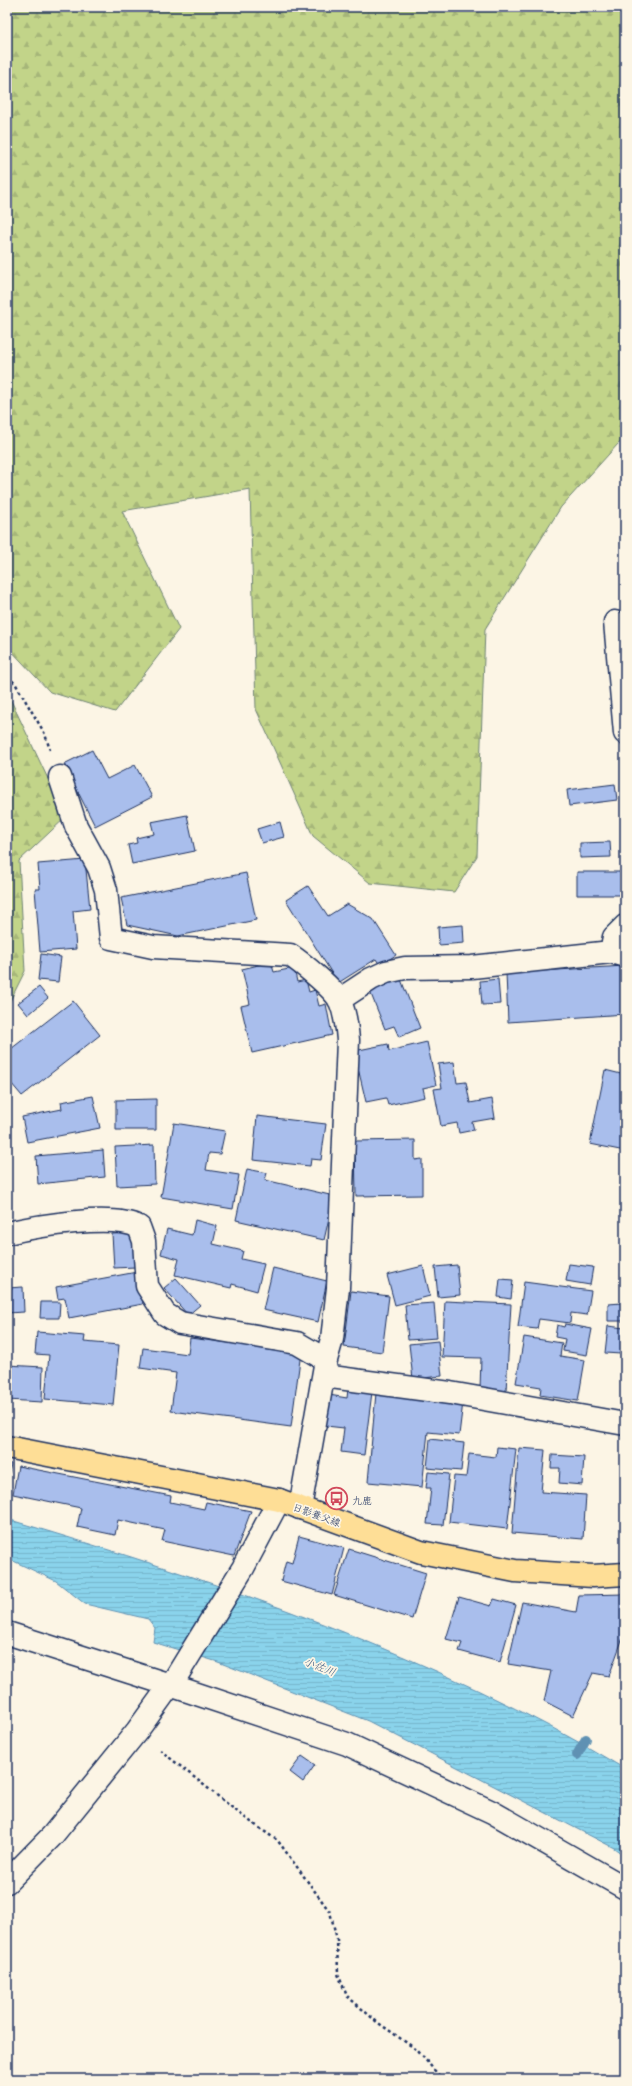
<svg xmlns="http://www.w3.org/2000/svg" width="632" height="2086" font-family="'Playpen Sans','Klee One',sans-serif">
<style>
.forest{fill:url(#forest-firs);stroke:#6e8274}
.water{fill:url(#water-rules);stroke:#5e91b3}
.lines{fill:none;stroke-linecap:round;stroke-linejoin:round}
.stream{stroke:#5e91b3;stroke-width:10}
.building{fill:#a9beec;stroke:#1b2f5e}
.minor-casing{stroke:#1b2f5e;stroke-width:25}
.major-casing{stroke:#1b2f5e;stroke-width:25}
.path{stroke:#1b2f5e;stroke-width:2.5;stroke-dasharray:3 3;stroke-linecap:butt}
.minor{stroke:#fcf5e5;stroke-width:22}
.major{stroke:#fede96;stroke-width:22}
.labels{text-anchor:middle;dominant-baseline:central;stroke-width:3.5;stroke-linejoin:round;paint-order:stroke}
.poi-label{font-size:10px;fill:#1b2f5e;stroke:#fcf5e5;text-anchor:start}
.street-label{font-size:10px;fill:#1b2f5e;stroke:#fcf5e5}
.water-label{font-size:11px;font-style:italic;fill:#375881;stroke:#fcf5e5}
</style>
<defs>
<pattern id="forest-firs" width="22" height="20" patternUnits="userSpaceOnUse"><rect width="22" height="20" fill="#c2d489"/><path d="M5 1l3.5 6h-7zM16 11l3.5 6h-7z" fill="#a6b679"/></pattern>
<pattern id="water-rules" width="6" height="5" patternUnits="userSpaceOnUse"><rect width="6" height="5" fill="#8ad3eb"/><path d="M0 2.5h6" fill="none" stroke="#76b5cc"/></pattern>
</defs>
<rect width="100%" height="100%" fill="#fcf5e5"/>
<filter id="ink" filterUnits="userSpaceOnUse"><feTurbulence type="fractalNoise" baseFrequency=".025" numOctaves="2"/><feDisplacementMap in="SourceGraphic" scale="8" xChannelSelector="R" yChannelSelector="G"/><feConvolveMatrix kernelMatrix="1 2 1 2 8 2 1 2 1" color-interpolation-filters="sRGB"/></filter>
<g filter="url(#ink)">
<path class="forest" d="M7 7H625V439L618 444 561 507 485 629 477 856 454 892 370 883 313 836 256 709 250 489 122 511 179 629 115 712 50 692 7 646Z
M7 692 66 817 19 861 25 971 7 1007Z"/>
<path class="water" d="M7 1519C220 1582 434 1654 625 1769V1856L614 1848 368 1721 218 1662 153 1642 155 1628 148 1619 85 1604 56 1581 7 1558Z"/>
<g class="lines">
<path class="stream" d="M577 1755 586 1739"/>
</g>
<path class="building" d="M92 750 107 779 135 765 152 797 95 826 64 764Z
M615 784 617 800 569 806 567 790Z
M187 815 195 851 132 864 128 845 137 843 136 838 154 834 151 822Z
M280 822 284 837 262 843 257 829Z
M610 842 611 857 580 858V843Z
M85 860 90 909 73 911 76 949 40 952 35 889H40L38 864Z
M577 872H622L623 895H577Z
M246 873 256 920 178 936 127 925 121 898Z
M308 886 328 916 347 904 373 919 396 955 380 965 376 959 338 983 286 900Z
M463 925 464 943 439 945 438 927Z
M41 954 61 957 58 982 38 980Z
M271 962 274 972 294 968 297 982 306 980 309 992 315 990 319 1006 326 1004 332 1035 252 1053 241 1006 250 1004 242 969Z
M625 966V1014L508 1022 506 973Z
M400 977 420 1028 399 1037 394 1026 385 1029 369 989Z
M498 979 500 1004 482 1005 480 981Z
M39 987 48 998 28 1015 18 1003Z
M73 1001 100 1035 22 1096 11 1083 7 1086V1052Z
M427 1042 436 1085 423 1088 425 1097 388 1105 386 1098 366 1102 354 1051 388 1044 389 1051Z
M454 1062 457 1083 466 1082 470 1103 492 1099 495 1118 472 1122 474 1130 459 1133 457 1123 441 1126 434 1089 442 1088 438 1064Z
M605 1070 625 1075V1151L590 1144Z
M93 1096 100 1128 27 1142 22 1117 62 1109 61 1102Z
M156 1099V1130H116V1100Z
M257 1116 326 1124 321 1160 311 1159 310 1166 253 1160Z
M174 1123 225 1131 220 1154 209 1153 206 1170 239 1175 233 1209 161 1197Z
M415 1140V1160L422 1159V1195L356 1196 355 1141Z
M154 1145 155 1184 117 1186 115 1147Z
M103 1150 105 1177 38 1184 36 1156Z
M247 1169 267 1173 265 1180 334 1196 324 1240 236 1220Z
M195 1220 217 1226 213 1244 243 1251 241 1259 264 1264 257 1291 232 1284 231 1288 175 1275 179 1259 161 1254 167 1229 192 1235Z
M133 1233 135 1267 114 1268 112 1234Z
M569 1264 593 1267 590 1285 566 1281Z
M457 1265 460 1295 438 1297 435 1267Z
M423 1266 430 1296 395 1305 387 1275Z
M273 1268 327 1281 318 1322 263 1310Z
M137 1272 143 1304 69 1318 65 1298 58 1299 56 1287Z
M176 1278 200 1305 188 1315 164 1288Z
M500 1279 513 1280 511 1299 498 1297Z
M524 1282 591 1291 587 1315 571 1313 570 1323 539 1319 537 1329 518 1327Z
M23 1287 24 1312 7 1313V1288Z
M351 1291 389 1296 382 1352 344 1347Z
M445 1301 511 1304 506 1391 480 1389 481 1358 442 1357Z
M41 1302H60L59 1318H40Z
M434 1303 437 1338 408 1340 405 1305Z
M622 1303 623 1321H608V1304Z
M565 1324 592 1329 587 1355 563 1351 565 1339 555 1337 557 1325 564 1327Z
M608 1326 624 1328 621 1354 605 1353Z
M37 1332 85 1336 84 1342 119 1345 113 1405 45 1399 49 1355 35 1354Z
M524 1337 562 1343 560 1356 585 1360 578 1401 540 1395 541 1387 516 1383Z
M190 1338 301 1352 291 1427 171 1411 176 1373 140 1368 143 1348 188 1354Z
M438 1341 442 1376 413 1379 409 1344Z
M7 1365 43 1367 42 1402 7 1400Z
M348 1389 372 1392 364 1455 341 1452 344 1428 326 1426 329 1395 347 1398Z
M376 1393 463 1402 459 1435 428 1432 422 1487 368 1482Z
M430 1439 464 1443 461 1471 427 1468Z
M497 1447 516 1449 507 1529 449 1522 454 1476 466 1477 469 1454 496 1457Z
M519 1448 545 1450 541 1492 586 1495 583 1539 512 1533Z
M552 1455 584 1457 582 1485 559 1483 560 1468H551Z
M7 1463 11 1464 7 1483Z
M18 1466 171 1496 170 1502 204 1509 206 1502 251 1511 234 1556 162 1541 165 1530 118 1520 115 1535 77 1527 81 1508 13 1494Z
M428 1472 449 1474 443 1525 427 1524 431 1488H426Z
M299 1536 344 1548 332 1595 281 1581 286 1561 292 1563Z
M349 1549 426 1573 412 1619 334 1595Z
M625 1594V1632L609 1676 593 1673 573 1716 544 1701 551 1671 508 1664 522 1602 576 1612 579 1595Z
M459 1597 491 1606 494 1599 516 1605 500 1662 459 1651 462 1643 446 1639Z
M302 1756 315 1765 303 1782 290 1772Z"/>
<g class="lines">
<defs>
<path id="minor" d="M615 622 625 733
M60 777 76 826 99 868 106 890 111 938 153 947 290 955C302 963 334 989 340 1001 345 1013 347 1027 348 1040L338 1288 332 1339 326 1360 300 1508
M611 952 614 937 625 926
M339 1000 371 979 386 972 405 968 472 967 611 952 625 956
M7 1233C37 1226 113 1213 139 1227L144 1241 147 1286 165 1314 180 1323 297 1343 326 1360
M324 1376 450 1393 625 1424
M7 1633 170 1685 347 1744 492 1812 625 1888
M7 1882 52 1836 137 1731 176 1677 243 1568 279 1500"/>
<path id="major" d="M7 1447 279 1500 421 1552 515 1571 593 1576 625 1574"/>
</defs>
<use href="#minor" class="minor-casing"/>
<use href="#major" class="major-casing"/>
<path class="path" d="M7 677 15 683 45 734 50 750
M160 1750 244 1817 278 1841 330 1912 337 1939 338 1974 347 1996 377 2022 417 2050 442 2079"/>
<use href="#minor" class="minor"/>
<use href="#major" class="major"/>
</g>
</g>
<defs>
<symbol id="bus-ring" viewBox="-11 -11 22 22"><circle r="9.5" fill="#fcf5e5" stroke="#d1495b" stroke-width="1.5"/><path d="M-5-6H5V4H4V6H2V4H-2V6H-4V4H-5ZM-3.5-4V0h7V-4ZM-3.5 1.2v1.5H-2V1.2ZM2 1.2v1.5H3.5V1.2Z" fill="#d1495b"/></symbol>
</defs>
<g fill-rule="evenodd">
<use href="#bus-ring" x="324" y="1486" width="25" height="25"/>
</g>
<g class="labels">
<g class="poi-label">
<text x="352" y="1499">九鹿</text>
</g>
<g class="street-label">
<text transform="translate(317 1514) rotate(20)">日影養父線</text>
</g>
<g class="water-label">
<text transform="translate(320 1666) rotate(22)">小佐川</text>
</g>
</g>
<rect width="632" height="2086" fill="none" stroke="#fcf5e5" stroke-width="24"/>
<rect x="12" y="12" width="608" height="2062" fill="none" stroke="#1b2f5e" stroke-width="1.5" filter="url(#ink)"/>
</svg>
